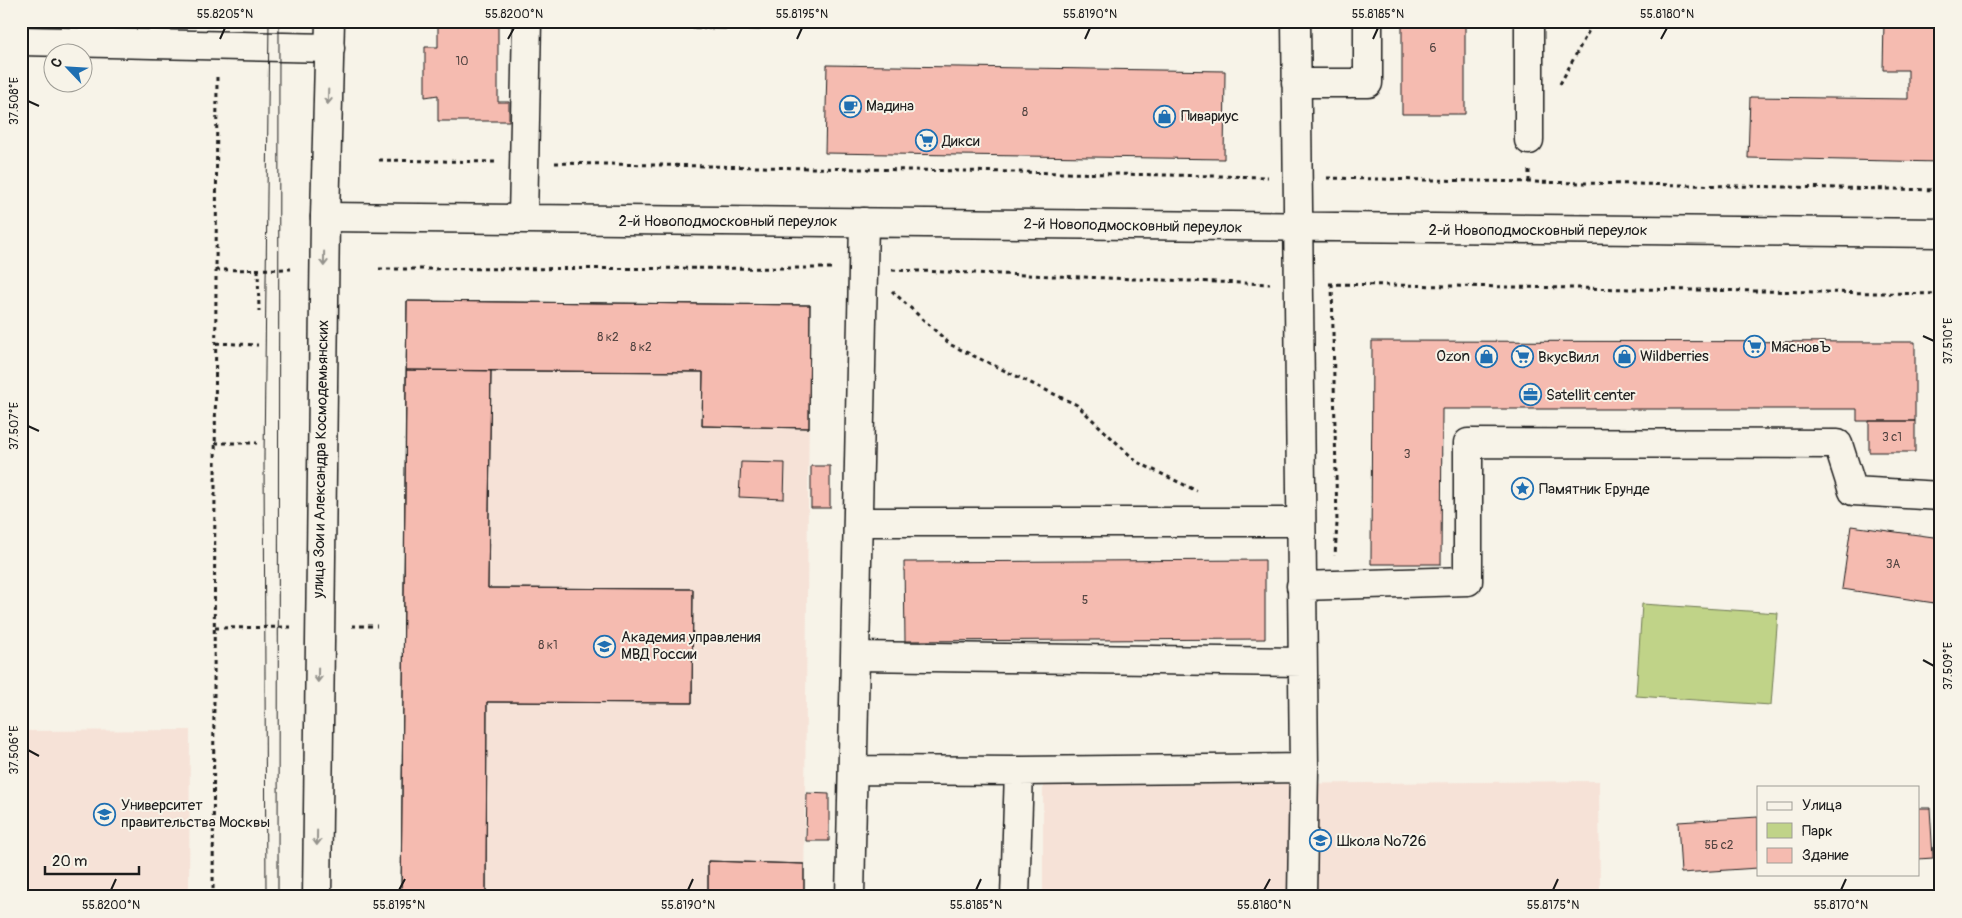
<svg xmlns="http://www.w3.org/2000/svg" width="1962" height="918" font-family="Pangolin,sans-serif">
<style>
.built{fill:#f6e2d7}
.green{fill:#c0d388;stroke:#6e7852}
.building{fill:#f5bbb0;stroke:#1c1c1c}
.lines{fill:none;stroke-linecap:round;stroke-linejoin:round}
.minor-casing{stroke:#1c1c1c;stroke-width:31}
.major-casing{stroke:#1c1c1c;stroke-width:31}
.path{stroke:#1c1c1c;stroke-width:3;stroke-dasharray:4 4;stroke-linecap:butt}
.minor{stroke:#f7f3e8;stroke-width:28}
.major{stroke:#f7f3e8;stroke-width:28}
.tram{stroke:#1c1c1c;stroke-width:1}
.oneway{stroke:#94928c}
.ticks{fill:none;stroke:#1c1c1c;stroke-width:2}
.labels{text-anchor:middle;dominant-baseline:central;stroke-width:4;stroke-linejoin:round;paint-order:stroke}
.number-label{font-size:12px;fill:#524441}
.poi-label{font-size:15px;fill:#1c1c1c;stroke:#f7f3e8;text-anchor:start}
.street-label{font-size:15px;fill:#1c1c1c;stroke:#f7f3e8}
.neatline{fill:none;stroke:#1c1c1c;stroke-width:2}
.ticks-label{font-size:12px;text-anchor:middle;fill:#1c1c1c}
</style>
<rect width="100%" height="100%" fill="#f7f3e8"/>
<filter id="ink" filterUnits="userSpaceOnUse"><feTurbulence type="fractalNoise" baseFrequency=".02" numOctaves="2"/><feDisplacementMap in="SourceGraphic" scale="10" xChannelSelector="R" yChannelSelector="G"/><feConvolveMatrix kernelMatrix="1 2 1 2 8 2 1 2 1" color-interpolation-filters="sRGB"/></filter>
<g filter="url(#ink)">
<path class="built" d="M407 301 810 305 804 897H401Z
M190 730 189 897H21V731Z
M1599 781 1600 897H1043V786Z"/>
<path class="green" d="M1642 604 1778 613 1771 705 1636 696Z"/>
<path class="building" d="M438 21H498V102H509V121H438V95L425 97V47H438Z
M598 21H760V30L598 26Z
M1402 21H1465V114H1402Z
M1884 21H1941V162L1748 158 1750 97 1908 99V70H1883Z
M827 65 1225 71 1224 159 825 153Z
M407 301 810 305 809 428 702 426 703 372 491 371 488 588 693 589 692 703 487 702 486 897H401Z
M407 301 810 305 809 428 702 426 703 372 406 370Z
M1372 341 1915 342V421H1857V409H1442L1441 564H1371Z
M406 370 491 371 488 588 693 589 692 703 487 702 486 897H401Z
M1869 421H1915V452H1869Z
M741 462 785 463 784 499 739 497Z
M811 466H830V508H811Z
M1851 526 1941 538V604L1842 589Z
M1265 560V639L905 641 904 562Z
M807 793 829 794V841H806Z
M1918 808H1930L1933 858 1918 859Z
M1758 817V868L1681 873 1678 822Z
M708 861 804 864V897H708Z
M708 861 804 864V897H708Z
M1252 890V897H1163V892Z
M21 894 86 895V897H21Z"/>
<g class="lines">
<defs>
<path id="minor" d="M1296 21 1304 768 1302 897
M1529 21V140
M21 41 330 48
M1296 83H1368V21
M325 217 1941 233
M523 219 527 21
M858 522H1301
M1301 586 1468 581V443L1838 444 1853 491 1941 496
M855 656 1302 662
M853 770 1019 771 1304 768
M850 897 864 222
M1015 897 1019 771"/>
<path id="major" d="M317 897 325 217 330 21"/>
</defs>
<use href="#minor" class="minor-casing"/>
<use href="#major" class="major-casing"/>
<path class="path" d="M1560 84 1594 21
M379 160 496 162
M555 163 1268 177
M1327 178 1941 190
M1529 182V168
M258 269 259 311
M379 269 833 268
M216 270 291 269
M892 270 1270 284
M1329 284 1941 294
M1332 284 1337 523 1335 556
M892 291 951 345 1077 405 1137 462 1197 491
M216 343 258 345
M215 443H257
M352 626H377
M215 628 292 627
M213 897 217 75"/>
<use href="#minor" class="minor"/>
<use href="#major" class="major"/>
<path class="tram" d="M266 897 264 457 269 21
M278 897 279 21"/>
</g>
<defs><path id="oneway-shaft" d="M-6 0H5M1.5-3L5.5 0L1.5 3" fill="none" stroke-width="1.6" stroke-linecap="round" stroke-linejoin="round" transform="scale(1.25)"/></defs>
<g class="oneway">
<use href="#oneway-shaft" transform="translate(328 97) rotate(92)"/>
<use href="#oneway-shaft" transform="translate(324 259) rotate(91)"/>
<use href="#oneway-shaft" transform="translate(318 675) rotate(91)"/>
<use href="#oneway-shaft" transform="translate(317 838) rotate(91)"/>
</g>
</g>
<path class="ticks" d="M220 39 225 28M508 39 514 28M797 39 802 28M1085 39 1090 28M1373 39 1378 28M1661 39 1667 28M28 101 39 106M1923 336 1934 341M28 426 39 431M1923 660 1934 666M28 750 39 756M111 890 116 879M399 890 405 879M688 890 693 879M976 890 981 879M1264 890 1270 879M1553 890 1558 879M1841 890 1846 879"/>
<defs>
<symbol id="cafe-ring" viewBox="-11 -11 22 22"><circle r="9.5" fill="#f7f3e8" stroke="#1f6fb2" stroke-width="1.5"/><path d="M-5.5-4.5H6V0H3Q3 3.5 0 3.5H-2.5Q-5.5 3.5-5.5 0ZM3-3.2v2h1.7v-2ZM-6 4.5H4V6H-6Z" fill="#1f6fb2"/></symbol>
<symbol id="shop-ring" viewBox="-11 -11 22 22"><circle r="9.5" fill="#f7f3e8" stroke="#1f6fb2" stroke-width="1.5"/><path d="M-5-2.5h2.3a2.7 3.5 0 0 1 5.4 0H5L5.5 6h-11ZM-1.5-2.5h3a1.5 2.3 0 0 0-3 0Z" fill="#1f6fb2"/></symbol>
<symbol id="supermarket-ring" viewBox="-11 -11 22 22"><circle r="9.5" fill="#f7f3e8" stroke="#1f6fb2" stroke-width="1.5"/><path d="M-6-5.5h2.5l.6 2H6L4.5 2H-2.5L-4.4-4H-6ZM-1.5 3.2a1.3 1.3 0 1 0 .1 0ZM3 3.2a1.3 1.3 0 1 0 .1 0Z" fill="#1f6fb2"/></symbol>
<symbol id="office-ring" viewBox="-11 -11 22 22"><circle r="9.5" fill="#f7f3e8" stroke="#1f6fb2" stroke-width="1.5"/><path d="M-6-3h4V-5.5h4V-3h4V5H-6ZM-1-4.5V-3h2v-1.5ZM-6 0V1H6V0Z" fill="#1f6fb2"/></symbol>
<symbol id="sight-ring" viewBox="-11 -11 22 22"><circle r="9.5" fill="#f7f3e8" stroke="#1f6fb2" stroke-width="1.5"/><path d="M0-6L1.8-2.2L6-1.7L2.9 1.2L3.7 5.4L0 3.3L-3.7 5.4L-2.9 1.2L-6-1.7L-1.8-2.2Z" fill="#1f6fb2"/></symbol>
<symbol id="university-ring" viewBox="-11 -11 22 22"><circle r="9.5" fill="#f7f3e8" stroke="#1f6fb2" stroke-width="1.5"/><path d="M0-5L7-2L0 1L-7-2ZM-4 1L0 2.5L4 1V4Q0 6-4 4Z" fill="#1f6fb2"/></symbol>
<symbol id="school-ring" viewBox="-11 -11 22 22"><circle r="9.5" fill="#f7f3e8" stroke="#1f6fb2" stroke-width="1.5"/><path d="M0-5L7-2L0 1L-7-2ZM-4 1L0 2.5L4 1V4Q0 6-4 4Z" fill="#1f6fb2"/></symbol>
</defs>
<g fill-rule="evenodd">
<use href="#cafe-ring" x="838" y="94" width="25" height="25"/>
<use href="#shop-ring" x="1152" y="104" width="25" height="25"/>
<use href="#supermarket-ring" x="914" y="128" width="25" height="25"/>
<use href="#supermarket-ring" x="1742" y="334" width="25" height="25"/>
<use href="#shop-ring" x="1474" y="344" width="25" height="25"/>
<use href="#shop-ring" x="1612" y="344" width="25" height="25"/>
<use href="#supermarket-ring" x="1510" y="344" width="25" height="25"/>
<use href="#office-ring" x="1518" y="382" width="25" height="25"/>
<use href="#sight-ring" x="1510" y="476" width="25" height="25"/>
<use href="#university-ring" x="592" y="634" width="25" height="25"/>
<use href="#university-ring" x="92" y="802" width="25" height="25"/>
<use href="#school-ring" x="1308" y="828" width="25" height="25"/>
</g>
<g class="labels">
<g class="number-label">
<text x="1433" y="48">6</text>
<text x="462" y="61">10</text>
<text x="1025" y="112">8</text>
<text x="608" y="337">8 к2</text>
<text x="641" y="347">8 к2</text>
<text x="1892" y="437">3 с1</text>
<text x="1407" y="454">3</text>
<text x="1893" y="564">3А</text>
<text x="1085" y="600">5</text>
<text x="548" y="645">8 к1</text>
<text x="1719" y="845">5Б с2</text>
</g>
<g class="poi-label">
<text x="866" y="106">Мадина</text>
<text x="1181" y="116">Пивариус</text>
<text x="942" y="141">Дикси</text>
<text x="1771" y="347">МясновЪ</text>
<text x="1470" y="356" text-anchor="end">Ozon</text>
<text x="1640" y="356">Wildberries</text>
<text x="1538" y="357">ВкусВилл</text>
<text x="1546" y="395">Satellit center</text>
<text x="1539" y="489">Памятник Ерунде</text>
<text x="621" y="637">Академия управления<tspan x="621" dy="17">МВД России</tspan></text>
<text x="121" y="805">Университет<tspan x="121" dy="17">правительства Москвы</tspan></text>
<text x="1337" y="841">Школа №726</text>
</g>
<g class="street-label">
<text x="728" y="221">2-й Новоподмосковный переулок</text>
<text transform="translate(1133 226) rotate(1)">2-й Новоподмосковный переулок</text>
<text x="1538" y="230">2-й Новоподмосковный переулок</text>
<text transform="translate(321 459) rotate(-89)">улица Зои и Александра Космодемьянских</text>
</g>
</g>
<rect width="1962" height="918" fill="none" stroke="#f7f3e8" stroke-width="55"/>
<rect x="1757" y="786" width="162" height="90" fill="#f7f3e8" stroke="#9f9d96"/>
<rect x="1767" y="802" width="25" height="8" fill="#f7f3e8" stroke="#9f9d96"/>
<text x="1802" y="810" font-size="15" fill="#1c1c1c">Улица</text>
<rect x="1767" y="823" width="25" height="15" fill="#c0d388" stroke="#9f9d96"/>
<text x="1802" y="836" font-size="15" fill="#1c1c1c">Парк</text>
<rect x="1767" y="848" width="25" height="15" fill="#f5bbb0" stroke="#9f9d96"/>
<text x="1802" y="860" font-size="15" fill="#1c1c1c">Здание</text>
<g transform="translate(68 68) rotate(295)"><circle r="24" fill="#f7f3e8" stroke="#9f9d96"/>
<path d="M0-4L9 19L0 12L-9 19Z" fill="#1f6fb2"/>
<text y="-8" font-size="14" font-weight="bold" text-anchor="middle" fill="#1c1c1c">С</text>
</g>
<path d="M45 866v8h94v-8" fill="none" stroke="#1c1c1c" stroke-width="2.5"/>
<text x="52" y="866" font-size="15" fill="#1c1c1c" stroke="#f7f3e8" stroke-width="4" paint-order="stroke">20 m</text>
<rect x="28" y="28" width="1906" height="862" class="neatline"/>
<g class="ticks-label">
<text x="225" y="18">55.8205°N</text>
<text x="514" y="18">55.8200°N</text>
<text x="802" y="18">55.8195°N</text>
<text x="1090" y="18">55.8190°N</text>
<text x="1378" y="18">55.8185°N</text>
<text x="1667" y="18">55.8180°N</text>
<text transform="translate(14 101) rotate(-90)" y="4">37.508°E</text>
<text transform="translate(1948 341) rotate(-90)" y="4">37.510°E</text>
<text transform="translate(14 426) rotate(-90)" y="4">37.507°E</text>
<text transform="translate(1948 666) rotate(-90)" y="4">37.509°E</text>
<text transform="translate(14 750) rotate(-90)" y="4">37.506°E</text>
<text x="111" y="909">55.8200°N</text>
<text x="399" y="909">55.8195°N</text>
<text x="688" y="909">55.8190°N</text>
<text x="976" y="909">55.8185°N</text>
<text x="1264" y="909">55.8180°N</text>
<text x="1553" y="909">55.8175°N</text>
<text x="1841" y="909">55.8170°N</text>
</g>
</svg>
